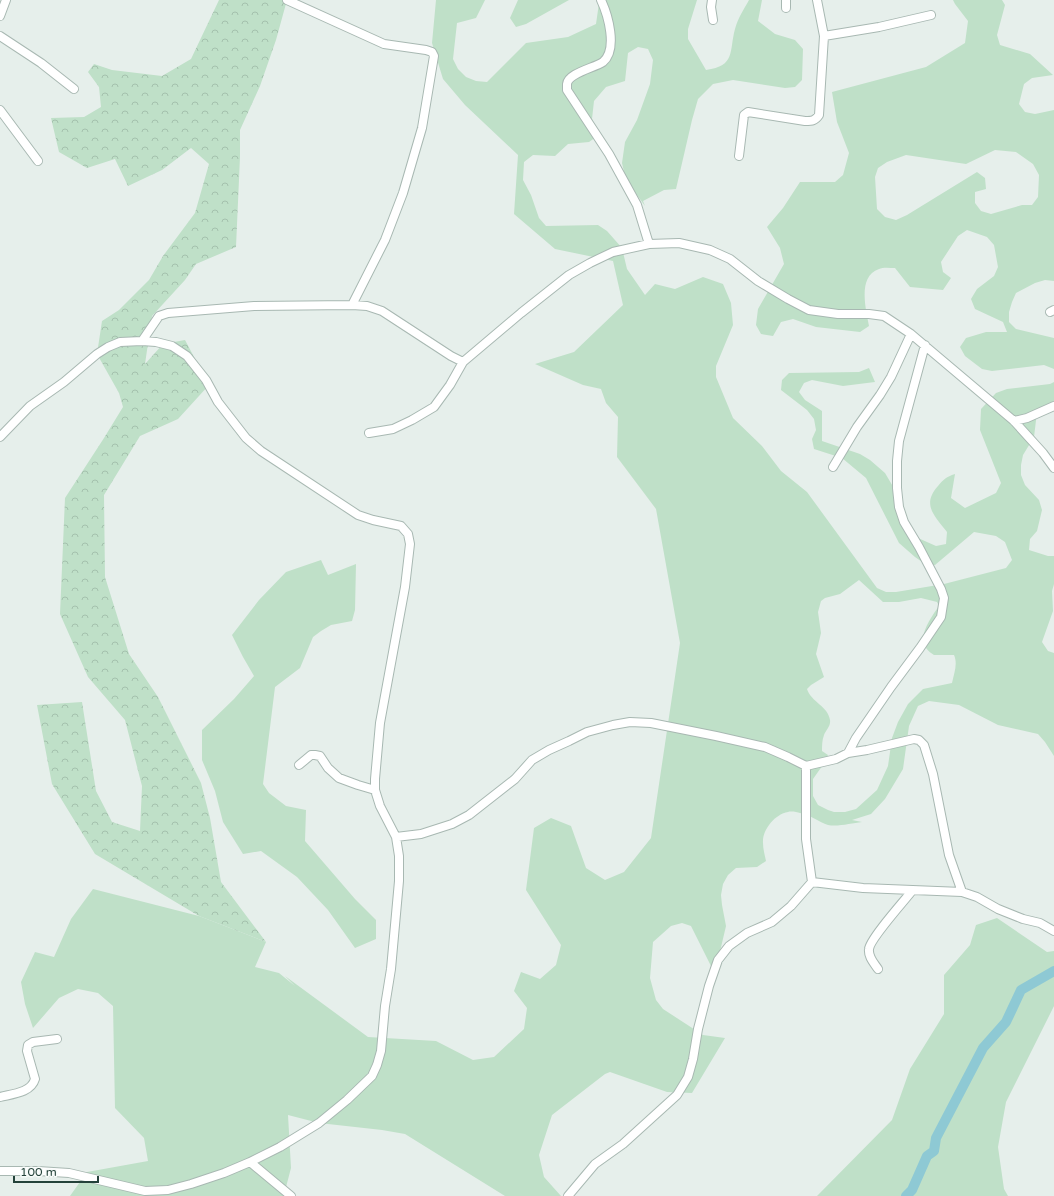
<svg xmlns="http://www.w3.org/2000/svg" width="1054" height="1196" font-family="'Varela Round',sans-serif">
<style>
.grass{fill:#bfe0c8;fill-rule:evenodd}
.forest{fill:url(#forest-crowns)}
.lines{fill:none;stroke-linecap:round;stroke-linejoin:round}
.river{stroke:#8ec9d4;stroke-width:10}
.minor-casing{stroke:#a8b8b2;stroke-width:10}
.minor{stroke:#fff;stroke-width:8}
</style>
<defs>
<pattern id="forest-crowns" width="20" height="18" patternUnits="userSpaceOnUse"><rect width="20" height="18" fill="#bfe0c8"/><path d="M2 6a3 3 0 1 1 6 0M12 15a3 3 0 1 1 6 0" fill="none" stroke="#a4c1ad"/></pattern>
</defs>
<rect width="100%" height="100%" fill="#e6efeb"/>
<path class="grass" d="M436 0H485L476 18 457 23 453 59 458 69 466 77 476 81 487 82 526 43 568 37 596 24 599 3 597 0H697L688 29V39L706 70C736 66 729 51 735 29 738 18 744 9 749 0H762L758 21 775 34 795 40 803 49 802 80 795 87 785 88 733 80 713 84 698 99 692 120 676 189 664 190 643 201 645 206 626 180 622 163 625 142 637 120 650 84 653 60 648 49 638 47 628 53 625 81 606 87 594 101 592 119 599 135 589 142 568 144 555 156 533 155 524 162 523 180 531 195 539 218 546 226 598 225 607 231 622 248 627 269 645 295 655 284 675 289 703 277 723 284 731 303 733 325 716 366V377L733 418 762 446 781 471 807 492 877 588 886 592H896L944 584 1006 568 1012 560 1005 542 996 536 974 532 935 565 925 564 915 557 899 543 866 478 842 458 814 449 812 439 816 430 814 419 807 410 781 390 782 380 789 373 859 372 869 368 875 382 843 386 812 380 804 383 799 392 805 400 822 411V441L860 454 870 460 885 473 898 495 899 507 918 538 936 546 946 544 947 532C935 516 921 505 938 486 944 479 946 477 955 474L951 498 965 508 996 493 1001 483 980 430 981 409 996 393 1007 389 1050 384 1054 382V404L1037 412 1034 437 1023 455 1021 465V475L1025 485 1039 500 1042 510 1037 531 1030 539 1029 550 1048 556H1054V584L1052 591 1053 611 1042 642 1048 651 1054 653V756L1045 742 1038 734 998 725 959 705 929 701 918 706 909 726 903 769 885 799 871 814 852 820 862 822C852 823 838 827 828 825 819 822 811 815 800 813 797 812 791 811 788 812 775 814 762 830 763 843 763 849 765 856 766 861L757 867 736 868 728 875 723 884 721 895 722 905 726 926 718 960 711 966 691 926 682 923 671 926 653 942 650 978 656 1000 663 1009 703 1035 725 1038 692 1093 667 1092 610 1072 605 1074 552 1115 539 1155 544 1177 561 1196H505L405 1134 382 1130 319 1123 288 1115 291 1168 285 1191 287 1196H70L87 1172 148 1161 144 1138 115 1108 113 1006 98 993 78 989 59 998 33 1028 25 1004 21 982 35 952 54 957 71 919 93 889 199 916 266 942 255 967 279 973 295 986 285 976 368 1037 436 1041 473 1060 494 1057 524 1029 527 1008 514 991 521 972 540 979 556 965 561 945 526 890 534 828 551 818 571 826 586 868 605 880 624 872 651 838 680 643 656 509 617 457 618 417 606 403 601 389 583 385 535 364 574 352 623 305 613 261 555 249 514 214 518 155 465 105 443 79 432 43ZM859 580 883 602H899L921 598 937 602 939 606C932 616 917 636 926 648 928 651 931 653 934 655H954C958 664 954 673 952 683L923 689 908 704 898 722 892 738 888 766 877 790 856 809 845 812H834L828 810 818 805 813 796V779L825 762 828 755 822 751C822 746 822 740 824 735 826 730 831 726 830 720 828 706 811 702 807 689L811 685 824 677 816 654 821 633 818 612 821 601 825 598 840 594Z
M518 0H569L526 24 516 27 510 18Z
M953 0H1002L1005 5 997 35 1000 45 1030 54 1053 75 1032 78 1024 84 1019 104 1025 112 1035 114 1054 110V281L1045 280 1035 283 1016 293 1012 302 1009 312V322L1016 329 1054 338V369L1044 365 992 371 982 369 965 356 960 347 966 338 986 332H1007L1003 322 975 309 971 299 977 289 994 276 998 267 994 245 987 237 967 230 958 236 941 262 943 272 951 278 943 290 910 287 895 268C890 268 883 267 879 269 857 276 866 310 869 326L860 332 816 327 793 319 781 322 773 336 761 334 756 325 758 309 784 264 780 248 767 227 783 208 800 182H835L843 175 849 153 837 122 832 92 926 67 965 43 968 21 955 4ZM995 150 1016 152 1033 164 1039 175 1038 197 1032 205H1022L991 214 981 211 975 203V192L986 189 985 178 977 172 907 215 896 220 885 217 877 209 875 177 878 168 887 162 906 155 966 164Z
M321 560 328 575 356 564 355 610 352 621 331 625 321 631 313 637 300 668 275 687 263 784 269 793 286 806 306 810 305 841 355 899 376 920V939L355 948 328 910 297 877 261 851 243 854 223 822 215 791 202 760V730L234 699 254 676 243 657 232 635 259 600 286 572Z
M997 918 1047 952 1054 951V1006L1006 1102 998 1147 1004 1189 1008 1196H817L892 1120 910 1069 944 1014V975L970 945 976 925Z"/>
<path class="forest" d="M219 0H287L276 40 260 86 240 130V157L236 247 196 264 185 280 152 316 145 364 163 344 185 340 209 385 178 419 140 436 104 495 105 577 129 654 158 697 201 783 210 818 221 882 266 942 199 916 95 854 52 784 37 705 82 702 96 791 112 822 140 831 142 786 125 720 88 677 60 614 65 498 104 438 123 407 119 393 97 354 102 321 119 310 149 280 163 256 195 213 209 164 191 148 162 170 128 186 115 159 87 168 59 152 51 118 84 117 101 107 99 87 88 72 94 64 112 70 162 76 191 59Z"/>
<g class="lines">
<path class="river" d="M906 1196 912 1190 927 1156 934 1151 936 1138 983 1048 1006 1022 1021 990 1054 971"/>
<defs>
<path id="minor" d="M287 0 384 44 426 50 432 52 434 56 422 128 403 193 385 240 352 305
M601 0C608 15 618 49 603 62 594 68 568 73 567 84 567 86 567 88 567 90L609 154 637 205 649 244
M712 0 711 7 713 20
M786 8V0
M0 16 6 0
M0 36 41 63 74 89
M824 36 879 27 931 15
M0 110 38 161
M739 156 744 115 748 112 805 121C812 121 815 121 819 115L824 36 817 0
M1050 312 1054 310
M142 341 159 316 168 313 254 306 352 305 367 306 382 311 451 356 463 362 521 313 569 275 590 263 613 252 649 244 679 243 710 250 730 259 758 281 788 299 809 310 838 314H869L884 316 911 334 1014 421 1043 453 1054 468
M1014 421 1027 418 1054 406
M369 433 393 429 412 420 434 407 450 385 463 362
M0 437 30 406 64 382 97 354 108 347 120 342 142 341 156 342 172 346 187 356 206 380 218 402 246 438 261 451 358 515 373 520 401 526 408 534 410 544 405 587 380 723 375 779V790L380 806 396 837 399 856V881L391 969 385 1006 381 1051 377 1065 372 1076 347 1100 319 1123 280 1147 250 1162 224 1173 191 1184 168 1190 145 1191 69 1173 38 1171H0
M833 467 857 427 880 395 891 377 911 334
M848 753 867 750 914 739 919 740 924 745 933 774 949 855 962 892
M299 765 311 755H315L320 756 328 768 339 778 358 785 375 790
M806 766 836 759 848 753 856 738 891 687 920 648 941 617 944 598 941 589 919 547 904 522 899 507 897 488V461L899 441 925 345
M396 837 421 834 452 824 469 815 515 779 532 760 549 750 569 741 587 732 613 725 630 722 651 723 716 736 765 747 788 757 806 766V839L812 882 863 888 962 892 977 897 998 909 1023 919 1040 923 1054 931
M878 969C874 963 868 957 869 949 870 939 904 901 912 891
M0 1097C12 1094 31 1093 35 1079L27 1051 28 1045 33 1042 57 1039
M250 1162 291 1196
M568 1196 595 1164 623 1144 677 1095 688 1077 693 1059 698 1029 709 986 718 960 729 946 747 933 772 922 791 906 812 882"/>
</defs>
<use href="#minor" class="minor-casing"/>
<use href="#minor" class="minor"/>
</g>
<path d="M14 1176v6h84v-6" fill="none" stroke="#24423a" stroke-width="2"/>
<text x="20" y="1176" font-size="12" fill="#24423a" stroke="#f7fbf9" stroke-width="3" paint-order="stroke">100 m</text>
</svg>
